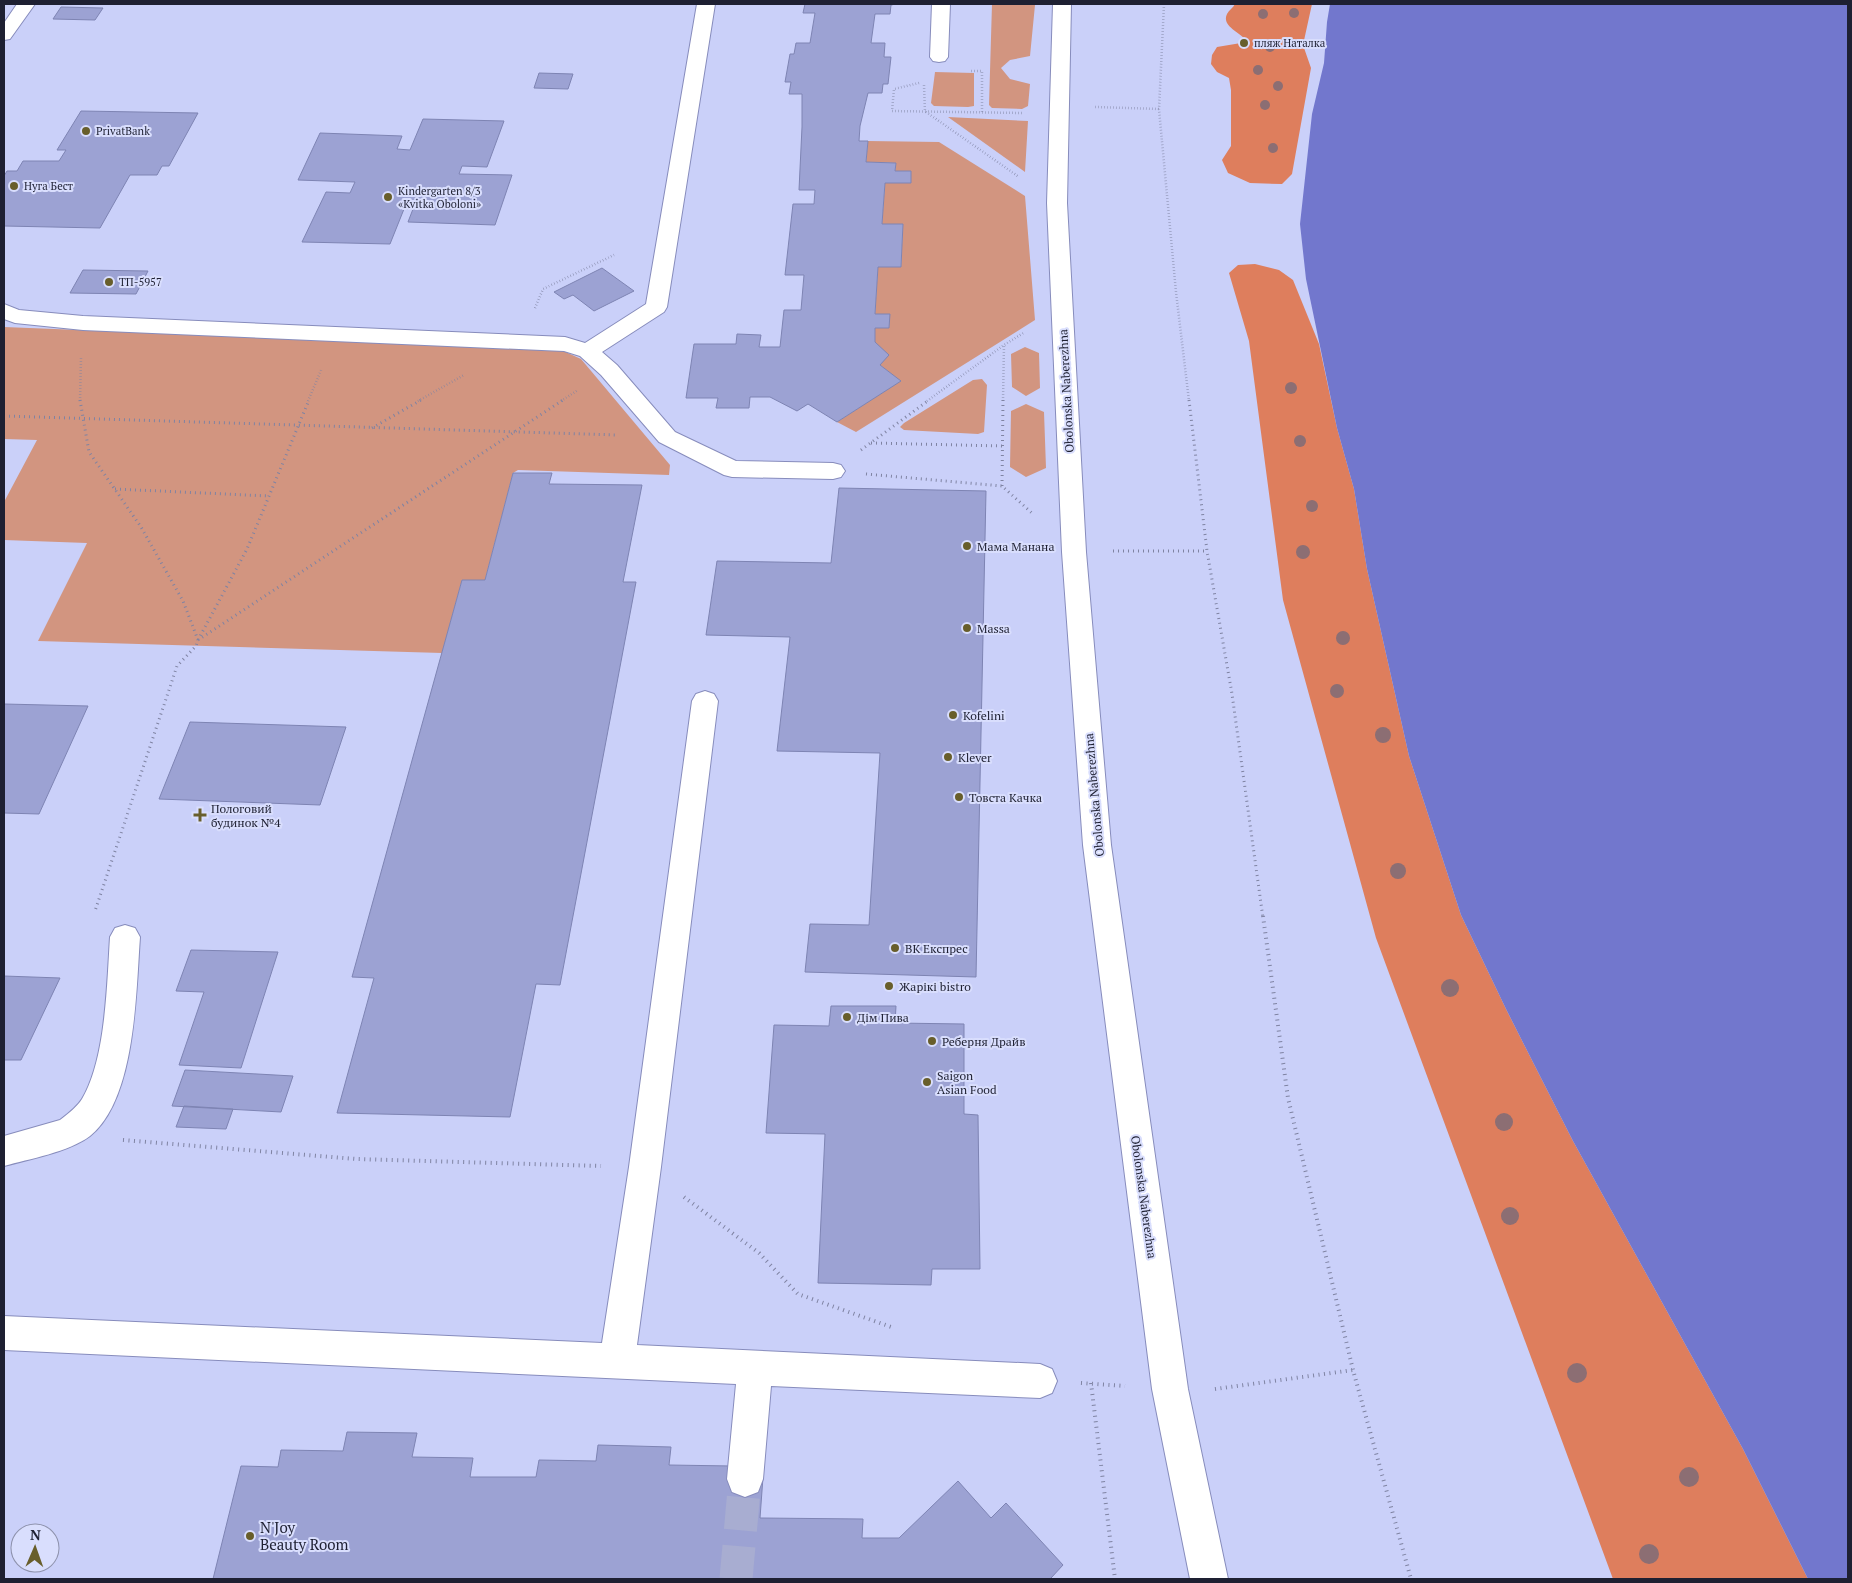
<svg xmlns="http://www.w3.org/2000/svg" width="1852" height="1583" font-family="'PT Serif',serif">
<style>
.green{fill:#d29580}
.forest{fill:#de7e5d}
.water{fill:#7277cd}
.building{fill:#9ca2d3;stroke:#7e84b3}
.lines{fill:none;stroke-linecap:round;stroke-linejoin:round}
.minor-tunnel{stroke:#a8add1;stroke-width:33;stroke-dasharray:33 16;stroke-linecap:butt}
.minor-casing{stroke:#878cbc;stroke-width:2}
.path-far2{stroke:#7f83a2;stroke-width:2.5;stroke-dasharray:0.5 2.5;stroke-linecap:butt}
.path-far1{stroke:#7f83a2;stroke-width:3;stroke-dasharray:1 4;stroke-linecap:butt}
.path{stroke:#7f83a2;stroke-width:4;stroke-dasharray:1 4.5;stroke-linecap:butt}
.minor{fill:#fff;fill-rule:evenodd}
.tree{fill:#8c6e73}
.poi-dot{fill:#685e2b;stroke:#d9defd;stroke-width:2}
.labels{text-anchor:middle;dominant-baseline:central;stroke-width:4;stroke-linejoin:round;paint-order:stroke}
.far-poi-label{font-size:11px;fill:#1e2032;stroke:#d9defd;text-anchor:start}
.street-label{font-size:12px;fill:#1e2032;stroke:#d9defd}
.poi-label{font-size:12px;fill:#1e2032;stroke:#d9defd;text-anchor:start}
.near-poi-label{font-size:15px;fill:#1e2032;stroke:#d9defd;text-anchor:start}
</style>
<rect width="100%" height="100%" fill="#cad0f9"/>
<path class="green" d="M992 4 1035 5 1030 56 1010 60 1001 68 1010 79 1030 84 1028 106 1022 109 992 108 989 105Z
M935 72 974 73V106L968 107 934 106 931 103Z
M948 117 1028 121 1025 172Z
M868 141 939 142 1025 196 1035 320 856 432 837 422 900 381 880 365 875 342V328H889V314H875L878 267H901L903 224H882L885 183H911V171H895L896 163 866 162Z
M4 327 559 349 581 359 670 465 669 475 518 470 513 473 485 580H462L442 653 38 641 87 543 4 540V502L37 440 4 439Z
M1025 347 1039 353 1040 388 1026 396 1012 387 1011 354Z
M982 379 987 385 984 432 978 434 904 430 900 427 904 423 973 380Z
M1026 404 1044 412 1046 468 1026 477 1010 467 1011 411Z"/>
<path class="forest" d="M1235 4H1312L1303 45 1311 68 1292 174 1282 184 1250 183 1228 173 1222 160 1231 146V90L1229 78 1217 72 1211 64 1212 55 1217 47 1241 43 1246 40C1241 33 1221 26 1227 14 1229 10 1233 8 1235 4Z
M1255 264 1279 270 1293 280 1319 344 1337 428 1354 489 1367 569 1409 756 1461 915 1506 1009 1573 1141 1743 1449 1808 1579H1613L1376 938 1283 600 1249 341 1229 273 1238 265Z"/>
<path class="water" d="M1330 4H1848V1579H1808L1743 1449 1573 1141 1506 1009 1461 915 1409 756 1367 569 1354 489 1337 428 1306 279 1300 224 1312 114 1324 63 1327 22Z"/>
<path class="building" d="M805 4H896L891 5 890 14H875L871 43H885L884 57H891L888 84H883L882 93H868L860 126 859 141H868L866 162 896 163 895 171H911V183H885L882 224H903L901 267H878L875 314H890L889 328H875V342L889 355 880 365 901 381 837 422 808 404 797 411 770 397H750L749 408H716L718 398H686L694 344H736L737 334 761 335 759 347H780L784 310H801L804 275H785L793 204H814L815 190H799L802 127V94H789L791 82H785L790 54H794L796 43H810L815 13H803Z
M61 7 103 8 95 20 53 19Z
M539 73 573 74 568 89 534 88Z
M81 111 198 113 169 166H162L157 175H130L100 228 4 226V176L7 171H17L23 161H59L66 150H57Z
M423 119 504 121 487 167 462 166 459 174 512 175 495 225 408 222 413 209H404L390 244 302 242 326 192 350 193 355 182 298 180 320 133 402 136 397 149 410 150Z
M602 268 634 291 594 311 573 295 564 299 554 292Z
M83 270 148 271 136 294 70 293Z
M513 473H552L549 484 642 485 623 582H636L560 985 536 984 510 1117 337 1113 374 978 352 977 462 580H485Z
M839 488 986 491 976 977 805 972 810 924 869 925 880 753 777 751 790 637 706 635 717 561 831 563Z
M4 704 88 706 39 814 4 813Z
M190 722 346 727 320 805 159 799Z
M191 950 278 952 241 1068 179 1065 204 992 176 991Z
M4 976 60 978 21 1060H4Z
M831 1006H896L895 1023 964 1024V1114L978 1115 980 1269H932L931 1285 818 1283 825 1134 766 1133 774 1025 829 1026Z
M185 1070 293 1076 281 1112 172 1106Z
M184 1106 233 1109 226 1129 176 1127Z
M347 1432 417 1433 412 1457 473 1458 470 1477H536L539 1460 596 1461 598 1445 671 1447 669 1465 732 1466 763 1477 760 1518 863 1519 862 1538H899L958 1481 991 1518 1006 1503 1063 1565 1051 1578 1053 1579H213L241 1466 278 1467 281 1450 343 1451Z"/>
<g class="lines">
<path class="minor-tunnel" d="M736 1579 745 1479"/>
<defs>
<path id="minor" d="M17 4H35L10 39 4 40V23Z
M697 4H715L667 307 664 312 602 352 617 365 675 432 736 461 833 463 841 465 845 471 841 477 833 479 732 477 724 475 659 442 601 375 580 356 564 351 83 330 15 323 4 319V304L19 310 83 316 565 337 585 343 646 304Z
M932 4H950L948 57 945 61 939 62 933 61 930 57Z
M1053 4H1071L1067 203 1086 552 1111 845 1188 1389 1228 1579H1190L1152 1389 1083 845 1062 552 1047 203Z
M705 691 714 694 718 701 661 1167 637 1345 1040 1364 1052 1369 1057 1381 1052 1393 1040 1398 771 1386 763 1479 758 1492 745 1497 732 1492 727 1479 736 1384 4 1350V1316L602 1343 629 1167 692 701 696 694Z
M125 925 135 928 140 937C136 991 136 1099 90 1136 69 1152 29 1159 4 1166V1136L60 1120C68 1114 77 1107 82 1099 106 1059 107 983 110 937L115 928Z"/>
</defs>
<use href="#minor" class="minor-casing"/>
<path class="path-far2" d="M1164 4 1159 109 1176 292 1189 401
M971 71H982V112
M919 83 894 89 892 111 1022 113
M924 85 925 112
M1095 107 1159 109
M926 112 1019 177
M535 308 543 289 614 255
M80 401 81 358
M308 401 322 368
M418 401 464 375
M561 401 578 390
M927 401 1004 345 1025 332
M1003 401 1004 345"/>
<path class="path-far1" d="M80 400 89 452 141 527 183 601 198 640 196 646 177 666 95 911
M1189 400 1207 551 1232 694 1263 918
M4 416 617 435
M372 428 421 400
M871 443 1003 446
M861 450 929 400
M866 474 1002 486 1033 514
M1002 486 1003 400
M115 489 269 496
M1113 551H1207
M198 640 563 400
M198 640 247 549 309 400"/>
<path class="path" d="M1263 916 1288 1098 1353 1370 1411 1579
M123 1140 356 1159 601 1166
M684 1197 759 1253 798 1294 894 1328
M1081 1383 1125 1386
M1091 1383 1115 1579
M1215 1389 1353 1370"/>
<use href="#minor" class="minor"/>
</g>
<g class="tree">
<circle cx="1294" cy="13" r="5"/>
<circle cx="1263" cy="14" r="5"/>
<circle cx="1270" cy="47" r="5"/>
<circle cx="1258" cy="70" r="5"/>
<circle cx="1278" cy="86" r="5"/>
<circle cx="1265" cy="105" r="5"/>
<circle cx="1273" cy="148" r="5"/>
<circle cx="1291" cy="388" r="6"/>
<circle cx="1300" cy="441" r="6"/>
<circle cx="1312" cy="506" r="6"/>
<circle cx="1303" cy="552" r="7"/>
<circle cx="1343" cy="638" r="7"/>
<circle cx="1337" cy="691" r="7"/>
<circle cx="1383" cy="735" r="8"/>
<circle cx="1398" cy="871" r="8"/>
<circle cx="1450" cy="988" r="9"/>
<circle cx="1504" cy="1122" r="9"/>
<circle cx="1510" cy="1216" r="9"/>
<circle cx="1577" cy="1373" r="10"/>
<circle cx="1689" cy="1477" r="10"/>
<circle cx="1649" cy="1554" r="10"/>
</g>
<g class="poi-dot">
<circle cx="1244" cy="43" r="5"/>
<circle cx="86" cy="131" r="5"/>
<circle cx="14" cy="186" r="5"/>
<circle cx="388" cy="197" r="5"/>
<circle cx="109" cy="282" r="5"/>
<circle cx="967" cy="546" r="5"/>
<circle cx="967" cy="628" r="5"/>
<circle cx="953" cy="715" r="5"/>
<circle cx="948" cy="757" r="5"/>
<circle cx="959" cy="797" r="5"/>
<path d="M197.5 807.5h5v5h5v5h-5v5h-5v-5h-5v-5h5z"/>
<circle cx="895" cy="948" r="5"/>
<circle cx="889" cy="986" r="5"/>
<circle cx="847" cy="1017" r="5"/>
<circle cx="932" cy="1041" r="5"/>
<circle cx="927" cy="1082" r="5"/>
<circle cx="250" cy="1536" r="5"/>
</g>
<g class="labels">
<g class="far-poi-label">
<text x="1254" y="43">пляж Наталка</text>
<text x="96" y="131">PrivatBank</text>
<text x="24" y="186">Нуга Бест</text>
<text x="398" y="191">Kindergarten 8/3<tspan x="398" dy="13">«Kvitka Oboloni»</tspan></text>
<text x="119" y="282">ТП-5957</text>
</g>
<g class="street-label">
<text transform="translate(1066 391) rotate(-93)">Obolonska Naberezhna</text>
<text transform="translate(1094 795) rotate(-95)">Obolonska Naberezhna</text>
<text transform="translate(1144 1197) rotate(82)">Obolonska Naberezhna</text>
</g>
<g class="poi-label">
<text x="977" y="546">Мама Манана</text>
<text x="977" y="628">Massa</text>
<text x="963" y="715">Kofelini</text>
<text x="958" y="757">Klever</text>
<text x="969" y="797">Товста Качка</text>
<text x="211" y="808">Пологовий<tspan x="211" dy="14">будинок №4</tspan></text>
<text x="905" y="948">ВК Експрес</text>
<text x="899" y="986">Жарікі bistro</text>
<text x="857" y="1017">Дім Пива</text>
<text x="942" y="1041">Реберня Драйв</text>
<text x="937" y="1075">Saigon<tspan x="937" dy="14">Asian Food</tspan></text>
</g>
<g class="near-poi-label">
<text x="260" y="1527">N'Joy<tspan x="260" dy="17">Beauty Room</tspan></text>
</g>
</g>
<rect width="1852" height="1583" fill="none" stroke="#1e2032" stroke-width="10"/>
<g transform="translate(35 1548) rotate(2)"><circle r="24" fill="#d9defd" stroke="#8e92ac"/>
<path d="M0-4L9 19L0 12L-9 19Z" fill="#685e2b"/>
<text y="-8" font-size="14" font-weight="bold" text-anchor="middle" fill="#1e2032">N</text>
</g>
</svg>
